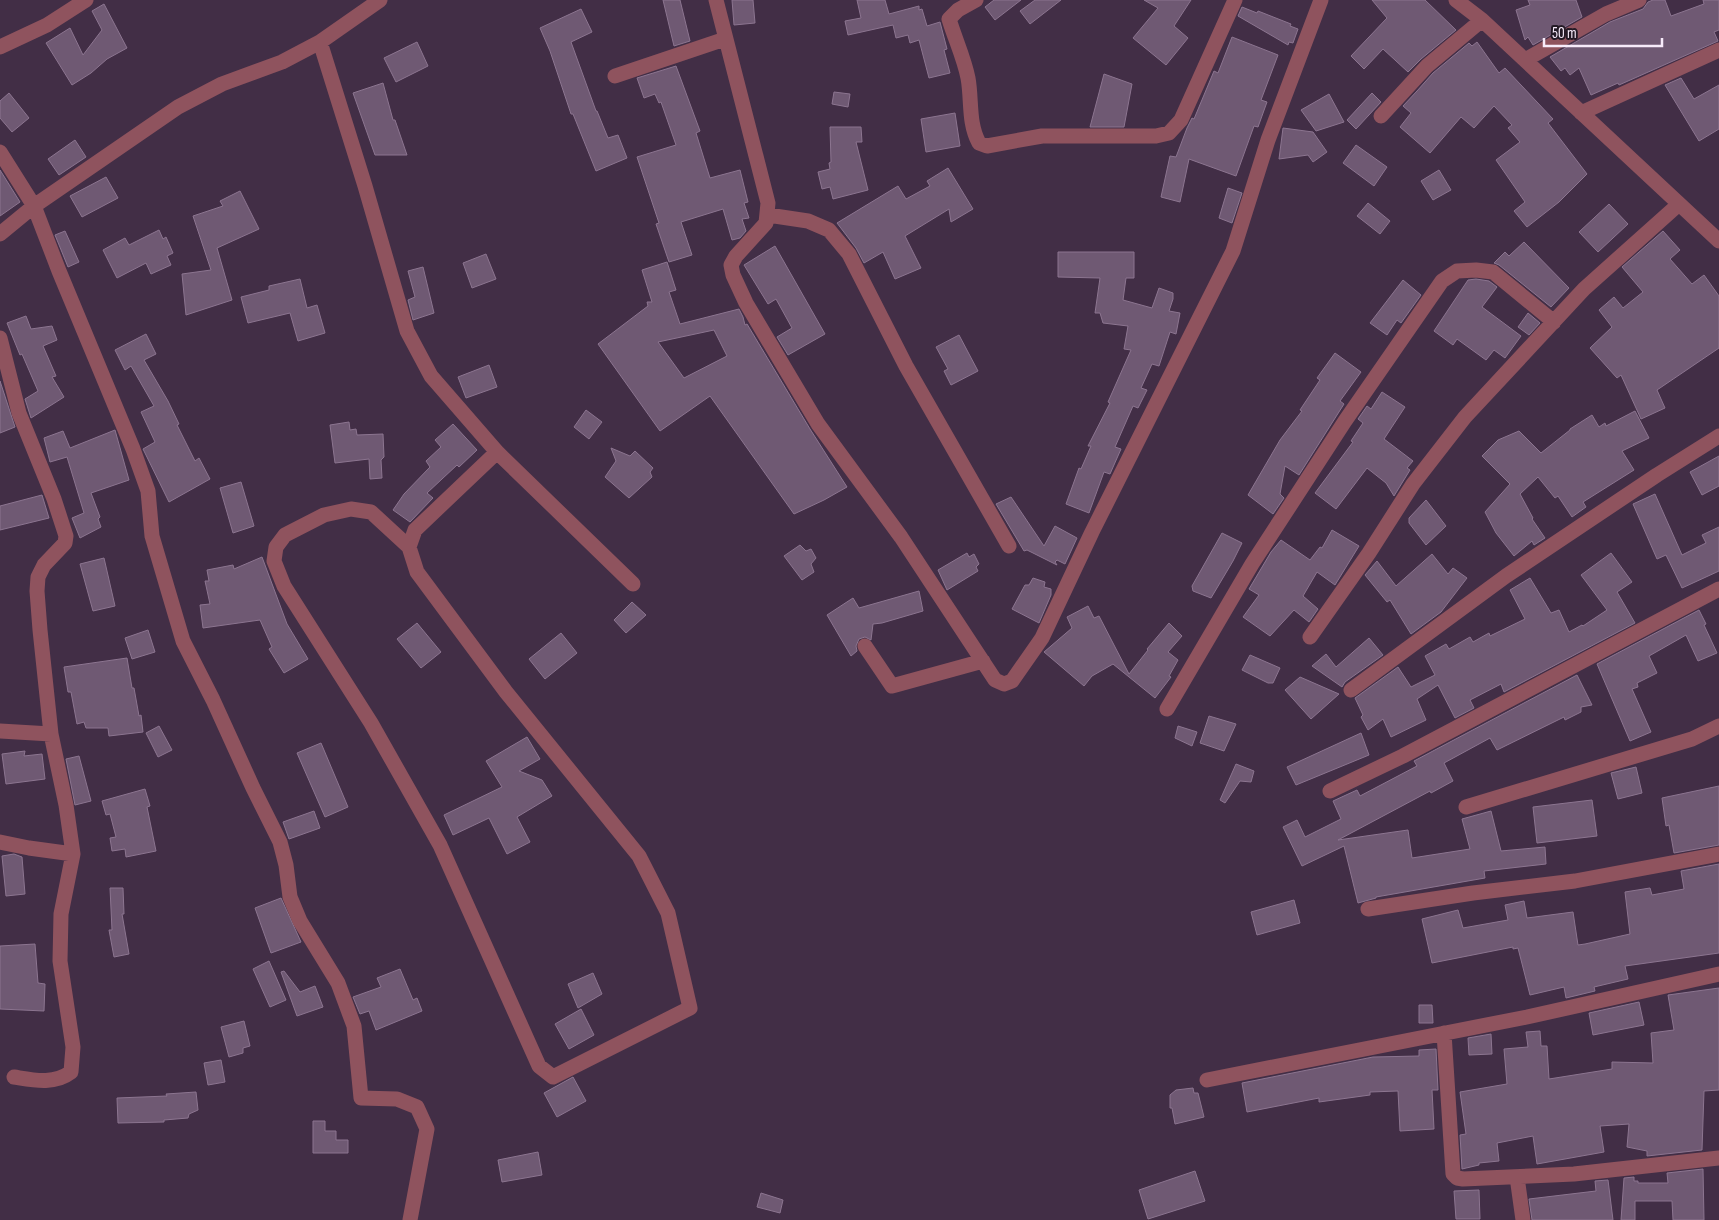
<svg xmlns="http://www.w3.org/2000/svg" width="1719" height="1220" font-family="'Sofia Sans Condensed',sans-serif">
<style>
.building{fill:#6f5973;stroke:#8c7590;fill-rule:evenodd}
.lines{fill:none;stroke-linecap:round;stroke-linejoin:round}
.minor{stroke:#8f535e;stroke-width:15}
</style>
<rect width="100%" height="100%" fill="#422e46"/>
<path class="building" d="M663 0H680L690 41 674 46Z
M732 0H753L755 23 734 25Z
M857 0H885L889 14 919 6V10L922 9 927 26 940 22 947 49 944 50 950 73 929 78 919 40 910 43 908 35 896 38 893 25 848 35 845 21 861 18Z
M994 0H1021L995 20 985 7Z
M1035 0H1061L1030 24 1020 11Z
M1144 0H1191L1174 26 1188 38 1166 65 1133 38 1158 8Z
M1372 0H1425L1456 30 1421 59 1408 72 1383 49 1364 69 1351 56 1387 18Z
M1528 0H1576L1582 17 1533 45 1528 37 1525 40 1516 10 1530 5Z
M1653 0H1665L1671 16 1704 4 1703 0H1719V30L1714 32 1718 41 1619 85 1618 83 1591 95 1579 68 1570 75 1565 68 1561 71 1550 57 1610 22 1643 9 1648 2Z
M104 4 127 48 107 59 91 73 72 85 46 43 70 28 83 55 102 30 92 11Z
M1242 7 1257 13 1258 11 1291 24 1290 26 1298 29 1293 43 1289 42 1288 45 1238 16Z
M581 9 592 32 571 42 596 111H597L608 138 618 135 627 158 596 171 573 114H571L550 51 540 28Z
M1232 37 1278 55 1261 100 1267 102 1258 127 1254 126 1236 176 1189 159 1180 202 1161 197 1170 156 1176 157 1187 128 1192 118 1194 119 1214 71 1218 73Z
M417 42 428 66 396 82 384 58Z
M1477 42 1499 73 1505 68 1553 119 1548 123 1587 174 1559 202 1527 227 1514 211 1525 202 1496 160 1520 142 1508 128 1512 125 1494 106 1474 128 1461 117 1430 153 1400 127 1411 113 1403 106 1417 91 1433 73 1469 43 1472 46Z
M676 66 700 131 696 133 710 178 740 170 748 202 744 203 749 218 742 219 746 231 740 238 732 240 723 209 681 222 692 255 669 262 656 224 659 223 637 157 676 145 661 102 659 103 655 94 644 98 637 78Z
M1104 74 1132 84 1124 127H1090Z
M1681 78 1694 99 1719 85V129L1699 141 1665 85Z
M383 83 393 120H395L407 155H375L353 93Z
M834 92 850 94 848 107 832 104Z
M9 93 29 118 12 132 0 118V101Z
M1372 93 1381 102 1356 129 1347 120Z
M1329 94 1344 122 1316 131 1301 110Z
M955 113 960 146 926 152 921 119Z
M830 127H861L862 142H856L868 190 833 199 830 187 822 189 818 172 830 169 829 163 831 162Z
M1283 128 1313 132 1327 152 1313 162 1308 155 1279 159Z
M75 140 86 157 59 175 48 159Z
M1356 145 1387 167 1374 186 1343 163Z
M948 168 973 209 951 222 949 209 905 236 921 268 895 279 883 252 864 263 856 248 837 223 898 186 906 199 930 186 927 181Z
M0 170 20 202 0 216Z
M1439 170 1451 190 1433 200 1421 181Z
M106 177 118 198 82 217 70 196Z
M1228 188 1242 193 1232 223 1219 218Z
M240 191 259 229 217 248 232 300 186 315 182 274 211 270 193 216 223 206 220 201Z
M1368 203 1390 221 1380 234 1357 216Z
M1609 204 1628 224 1598 252 1579 232Z
M159 230 163 239 166 237 173 253 167 256 171 265 151 274 146 263 117 278 103 250 125 238 129 245Z
M65 231 79 262 68 267 55 235Z
M1663 231 1680 250 1670 259 1692 284 1704 275 1719 296V348L1657 390 1665 408 1641 419 1621 375 1617 378 1590 348 1612 327 1599 310 1614 297 1623 308 1643 292 1622 267Z
M1524 242 1569 288 1551 307 1499 265 1494 263 1505 252 1509 256Z
M775 246 825 334 788 355 777 337 792 328 776 299 768 304 744 265Z
M1058 252H1134V278H1126L1123 300 1152 308 1159 288 1173 293V299L1169 311 1180 313 1176 334 1170 332 1159 366 1152 364 1141 388 1147 390 1138 408 1133 406 1115 447 1121 449 1110 474 1104 472 1089 513 1066 504 1079 468 1081 469 1091 446H1088L1110 403 1108 402 1131 350 1124 349 1128 326 1103 323 1100 313H1095L1100 278 1058 277Z
M486 254 496 279 472 288 463 263Z
M667 262 676 290 669 292 680 324 739 309 743 317 745 325 747 324 810 429 847 487 824 500 794 514 710 396 660 431 598 344 648 306 647 302H652L642 270ZM714 330 727 356 684 378 658 342Z
M423 267 434 313 413 320 408 300 415 297 408 271Z
M300 279 307 308 317 305 325 333 298 341 290 313 248 323 241 297 269 290V286Z
M1476 279 1489 281 1497 287 1482 307 1521 336 1505 358 1494 350 1486 360 1457 339 1453 345 1434 331 1468 280Z
M1403 280 1421 295 1401 323 1397 320 1387 335 1370 323Z
M1528 313 1540 323 1529 335 1518 327Z
M26 316 31 329 52 326 57 340 43 346 56 376 52 377 64 397 31 418 25 399 38 391 22 354 20 355 7 323Z
M146 334 156 354 144 360 168 401 179 424 177 425 195 461 199 458 210 479 169 502 143 449 155 442 141 412 154 406 131 366 125 370 115 350Z
M959 335 978 371 951 385 944 371 948 369 936 347Z
M1335 353 1361 372 1340 401 1344 404 1299 475 1285 466 1280 494 1284 498 1273 514 1248 495 1280 440 1302 411 1300 410 1320 380 1317 378Z
M489 365 497 387 466 398 458 377Z
M0 381 15 427 0 433Z
M1382 392 1405 407 1384 439 1413 461 1407 468 1410 470 1394 496 1386 483 1367 468 1336 509 1315 493 1353 442 1351 441 1363 423 1358 419 1367 406 1371 409Z
M586 410 602 422 589 439 574 427Z
M1635 411 1649 438 1622 451 1634 470 1583 502 1586 507 1572 517 1558 496 1555 498 1538 477 1520 494 1533 518 1532 519 1545 538 1534 545 1532 541 1514 556 1496 533 1485 512 1510 484 1482 456 1498 440 1519 431 1541 453 1570 430V429L1592 415 1599 427 1605 423 1606 426Z
M349 422 350 430 356 429 357 435 383 434 384 457 381 460 382 478 370 479 369 459 335 463 330 425Z
M453 424 477 450 459 467 457 465 427 493 433 498 410 522 393 510 404 494 430 467 426 461 441 447 435 440Z
M115 430 129 480 91 493 100 517 98 519 101 527 80 538 72 518 84 513 67 457 50 462 44 438 63 431 70 448Z
M611 448 630 456 635 451 653 468 650 472 652 477 629 498 605 477 616 461Z
M1719 456V486L1702 495 1690 472Z
M241 482 254 526 233 533 220 488Z
M1655 494 1682 555 1706 543 1702 535 1719 527V571L1682 588 1666 555 1657 559 1633 504Z
M42 495 49 518 0 530V506Z
M1011 497 1044 546 1055 526 1077 538 1065 564 1057 560 1055 562 1057 565 1027 550 1024 551 996 504Z
M1426 500 1446 526 1426 545 1409 523V518Z
M1332 530 1359 546 1335 585 1317 572 1303 596 1318 609 1309 622 1294 610 1270 636 1243 617 1259 595 1249 589 1271 552 1281 540 1310 560 1320 547 1322 548Z
M1222 533 1242 543 1233 561 1211 598 1193 591 1192 586Z
M800 545 806 551 811 549 816 558 811 564 814 572 802 580 784 556Z
M967 553 969 557 974 554 979 564 976 567 978 571 947 590 938 570Z
M1611 553 1632 582 1617 592 1635 623 1504 692 1501 684 1470 700 1474 708 1455 718 1438 685 1417 699 1426 720 1391 737 1383 719 1368 730 1361 717 1363 715 1355 698 1398 667 1411 687 1435 675 1425 656 1446 644 1449 649 1470 637 1473 642 1489 633 1490 636 1525 619 1510 590 1530 578 1551 613 1559 610 1569 632 1582 625 1583 626 1607 610 1581 575Z
M1432 554 1448 574 1453 568 1467 578 1441 612 1411 634 1390 600 1387 602 1365 575 1377 561 1396 586Z
M262 557 287 624 308 659 284 673 269 649 272 647 260 620 203 628 200 605 210 604 205 581H209L207 570 233 565 234 569Z
M104 558 115 606 93 611 80 564Z
M1033 578 1045 582 1044 587 1051 589V595L1039 623 1012 609 1025 585H1029Z
M919 591 923 611 882 623 873 624 871 640 865 637 859 639 856 646 857 651 851 656 827 615 853 598 859 608Z
M632 602 646 615 626 633 614 620Z
M1088 606 1094 618 1099 616 1129 674 1148 650 1147 649 1169 623 1182 636 1168 652 1178 660 1169 676 1171 677 1155 698 1113 664 1092 676 1084 686 1044 652 1072 628 1067 617Z
M1699 610 1706 624 1704 625 1717 653 1698 661 1686 635 1649 656 1657 673 1637 683 1638 687 1632 689 1651 732 1630 741 1597 664Z
M417 623 441 652 421 668 397 639Z
M148 630 155 652 132 659 125 638Z
M561 633 577 653 545 679 529 659Z
M1369 638 1383 655 1345 682 1342 687 1312 666 1326 654 1336 667Z
M1250 655 1280 668 1273 683H1268L1242 670Z
M127 658 132 688H134L139 716 141 715 143 732 109 736 108 728H86L84 722 77 724 71 692H68L64 667Z
M1577 675 1592 705 1581 707V712L1565 720 1564 717 1497 750 1490 738 1444 763 1453 781 1431 793 1430 791 1338 840 1408 830 1412 858 1470 849 1462 819 1491 811 1501 851 1545 847 1546 864 1484 871 1485 878 1376 897V898L1358 903 1344 846 1302 866 1283 827 1297 820 1305 837 1341 819 1333 801 1357 790 1360 796 1417 766 1414 761Z
M1300 677 1339 694 1311 719 1285 690Z
M1209 716 1236 724 1224 751 1200 743Z
M159 726 172 750 158 757 146 733Z
M1178 726 1197 732 1192 746 1175 738Z
M1361 733 1369 755 1296 785 1287 767Z
M527 737 540 759 519 771 542 780 552 796 517 817 530 842 507 854 489 818 453 835 444 815 502 787 486 761Z
M321 743 348 807 325 817 297 753Z
M25 751 24 756 42 754 45 779 6 784 2 754Z
M79 756 91 801 75 805 66 759Z
M1236 764 1254 771 1251 782 1240 781 1225 803 1220 800Z
M1636 767 1642 793 1618 799 1611 773Z
M1719 786V845L1674 853 1669 825 1666 826 1662 798Z
M145 789 150 806 147 807 156 851 126 857 125 849 112 851 110 838 116 837 110 814 106 815 102 801Z
M1592 800 1597 836 1537 843 1533 807Z
M314 811 320 828 289 839 283 822Z
M14 854 22 857 25 894 6 896 2 856Z
M1719 864V953L1625 966 1628 979 1594 987 1595 991 1566 998 1564 987 1530 995 1518 948 1513 949V947L1432 963 1422 919 1458 910 1463 928 1508 920 1505 905 1524 901 1527 918 1573 912 1578 945 1585 944 1630 934 1625 892 1650 888 1652 895 1684 889 1681 871Z
M110 888H123L124 914H122L129 954 114 957 109 930H112Z
M281 898 301 942 271 953 255 908Z
M1294 900 1300 923 1257 935 1251 912Z
M35 944 38 983 45 984 44 1011 0 1009V946Z
M269 961 286 1000 270 1007 253 969Z
M400 969 413 1000 417 998 422 1011 376 1030 369 1011 360 1014 353 997 381 987 377 978Z
M284 971 300 992 315 986 323 1007 297 1016 281 972Z
M593 973 602 994 578 1008 568 984Z
M1719 988V1090L1704 1091 1702 1150 1647 1156V1151L1627 1147 1629 1124 1600 1126 1604 1152 1537 1164 1533 1136 1497 1143 1499 1161 1479 1163V1165L1462 1169 1460 1135 1466 1134 1460 1092 1507 1084 1504 1049 1528 1047 1526 1032 1540 1031 1541 1046H1547L1549 1079 1612 1069V1062L1653 1063 1651 1033 1674 1030 1668 995Z
M1639 1002 1644 1025 1593 1035 1589 1013Z
M1419 1005H1432L1433 1023H1419Z
M581 1009 594 1035 569 1049 555 1024Z
M244 1021 250 1046 243 1048V1053L229 1057 221 1027Z
M1491 1034 1492 1054 1469 1055 1468 1038Z
M1436 1049 1438 1090H1432L1434 1129 1400 1131 1398 1091 1370 1092V1095L1319 1102V1098L1247 1112 1242 1083 1373 1057 1419 1056V1050Z
M221 1060 225 1082 208 1085 204 1063Z
M573 1077 586 1101 557 1117 544 1093Z
M1193 1088 1194 1093H1198L1204 1117 1175 1124 1172 1108H1170V1095L1176 1090Z
M196 1092 198 1110 189 1114 188 1118 164 1120V1122L118 1123 117 1098 167 1096 166 1094Z
M313 1121H325V1131H336V1140H348V1153H313Z
M538 1152 542 1175 502 1182 498 1160Z
M1703 1169 1704 1220H1673L1672 1201H1635V1220H1621L1624 1178 1634 1177V1181H1638V1183H1668L1667 1173Z
M1195 1171 1205 1201 1148 1219 1139 1190Z
M1608 1180 1613 1220H1532L1529 1199 1596 1191 1595 1181Z
M1479 1190 1480 1219H1456L1454 1191Z
M761 1193 783 1200 780 1213 757 1207Z"/>
<g class="lines">
<path class="minor" d="M716 0 768 203 766 223 736 256 731 265 733 275 746 303 818 424 901 537 995 680 1004 684 1012 681 1042 638 1092 532 1233 251 1268 140 1321 0
M976 0 958 10 949 19C955 39 964 58 968 78 972 100 968 123 979 143L987 146 1042 136H1156L1169 133 1181 120 1235 0
M1456 0 1482 20 1719 241
M320 42 365 186 407 331 431 376 497 452 633 584
M0 47 47 25 86 0
M1525 60 1606 14 1639 0
M615 76 725 39
M1581 113 1719 50
M1381 116 1427 66 1482 20
M0 152 34 206 59 271 133 449 148 491 152 536 183 641 213 700 253 788 280 842 286 865 290 897 300 921 338 983 354 1026 361 1098 397 1099 417 1107 427 1129 410 1220
M768 215 808 221 829 230 849 254 906 366 1009 546
M0 234 34 206 178 107 222 84 282 62 320 42 380 0
M0 338 19 413 54 499 66 536 65 543 44 565 38 577 37 591 40 630 51 734 66 805 73 854 61 914 60 961 73 1047 71 1072C54 1085 33 1080 14 1077
M409 547 371 512 351 509 324 515 285 535 276 547 274 561 284 586 371 723 440 845 539 1066 553 1077 690 1008 668 913 639 856 506 692 417 572 409 547 415 530 497 452
M1310 637 1369 553 1413 484 1465 417 1584 289 1679 204
M865 646 892 686 983 661
M1351 690 1506 576 1657 475 1719 436
M1167 709 1252 564 1345 421 1442 281 1457 271 1476 270 1493 272 1554 322
M0 731 51 734
M1330 791 1403 756 1719 589
M1466 807 1692 739 1719 726
M0 842 29 848 73 854
M1368 909 1473 893 1575 881 1719 854
M1444 1033 1453 1174 1457 1178 1463 1179 1574 1174 1719 1158
M1207 1080 1527 1017 1719 974
M1517 1177 1523 1220"/>
</g>
<path d="M1544 38v8h118v-8" fill="none" stroke="#f7ebfa" stroke-width="2.5"/>
<text x="1552" y="38" font-size="15" fill="#f7ebfa" stroke="#231a25" stroke-width="4" paint-order="stroke">50 m</text>
</svg>
